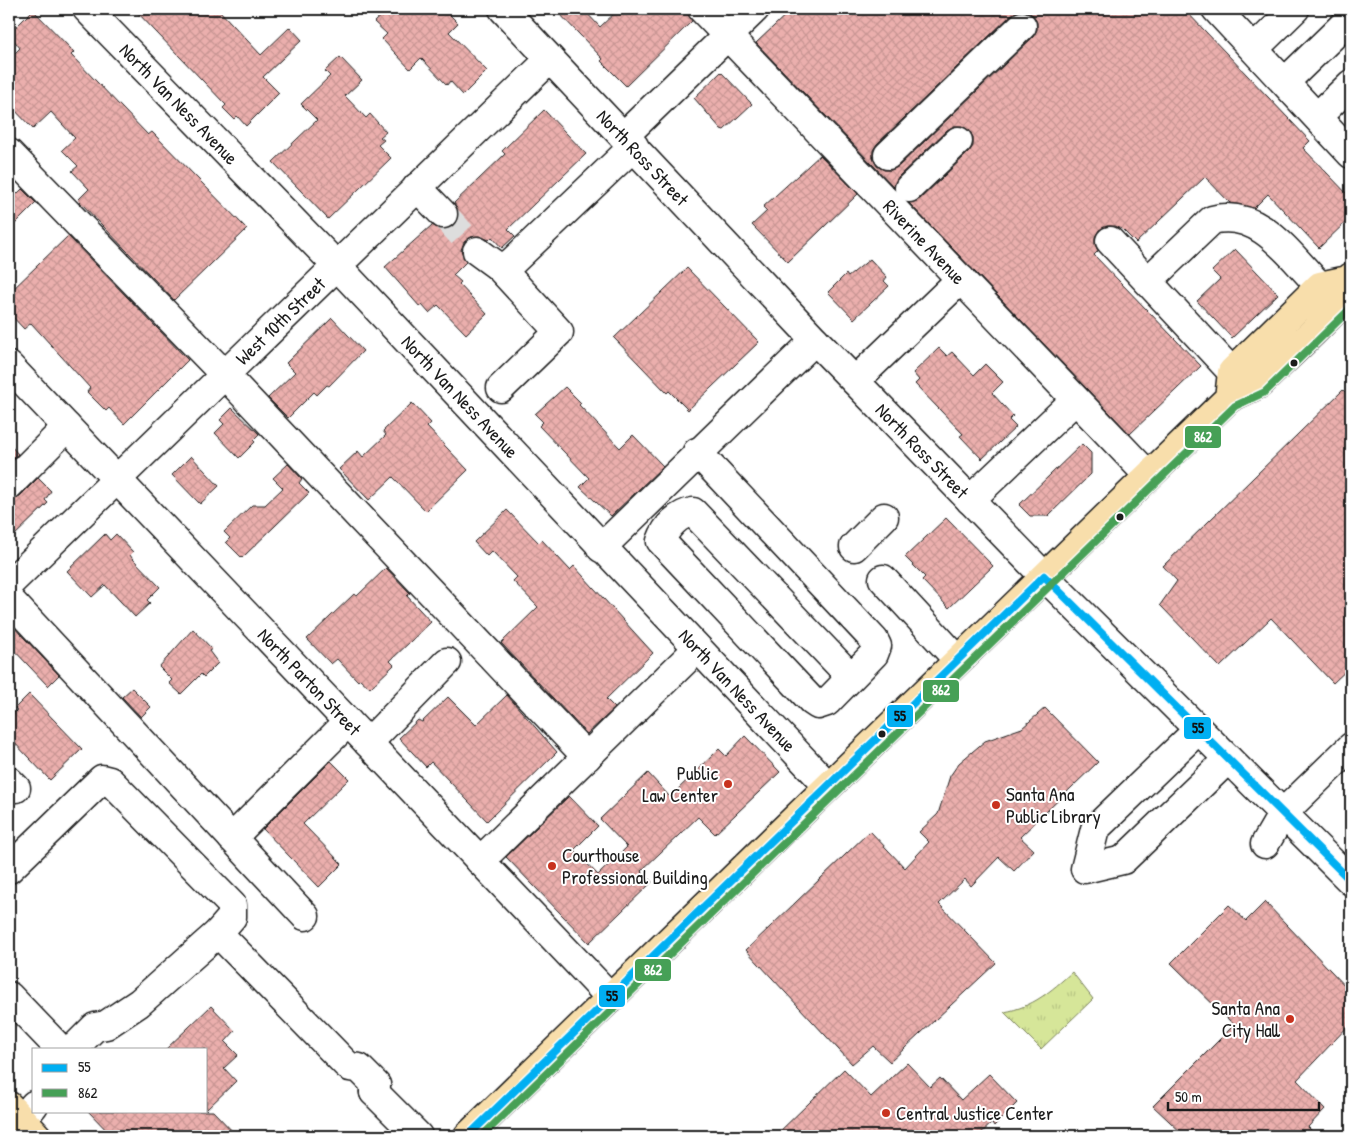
<svg xmlns="http://www.w3.org/2000/svg" width="1360" height="1145" font-family="'Patrick Hand',sans-serif">
<style>
.grass{fill:url(#grass-tufts);stroke:#79815a}
.building{fill:url(#building-cross-hatch);stroke:#1c1c1c;fill-rule:evenodd}
.lines{fill:none;stroke-linecap:round;stroke-linejoin:round}
.minor-tunnel{stroke:#ddd;stroke-width:28;stroke-dasharray:28 14;stroke-linecap:butt}
.minor-casing{stroke:#1c1c1c;stroke-width:31}
.major-casing{stroke:#1c1c1c;stroke-width:31}
.minor{stroke:#fff;stroke-width:28}
.major{stroke:#f8deab;stroke-width:28}
.bus-1-casing{stroke:#fff;stroke-width:11}
.bus-2-casing{stroke:#fff;stroke-width:11}
.bus-1{stroke:#00aff2;stroke-width:8}
.bus-2{stroke:#46a056;stroke-width:8}
.bus-dot{fill:#1c1c1c;stroke:#fff;stroke-width:2}
.poi-dot{fill:#c8321e;stroke:#fff;stroke-width:2}
.labels{text-anchor:middle;dominant-baseline:central;stroke-width:4;stroke-linejoin:round;paint-order:stroke}
.street-label{font-size:19px;fill:#1c1c1c;stroke:#fff}
.poi-label{font-size:19px;fill:#1c1c1c;stroke:#fff;text-anchor:start}
.line-badge{stroke:#fff;stroke-width:2}
.badge-label{font-size:14px;text-anchor:middle;font-weight:bold;fill:#fff}
.pale-badge-label{font-size:14px;text-anchor:middle;font-weight:bold;fill:#111}
</style>
<defs>
<pattern id="grass-tufts" width="24" height="20" patternUnits="userSpaceOnUse" patternTransform="scale(1.25)"><rect width="24" height="20" fill="#d6e699"/><path d="M3 7l-1-3M5 7V3M7 7l1-3M15 17l-1-3M17 17v-4M19 17l1-3" fill="none" stroke="#b7c583"/></pattern>
<pattern id="building-cross-hatch" width="8" height="8" patternUnits="userSpaceOnUse" patternTransform="scale(1.25)"><rect width="8" height="8" fill="#ebafad"/><path d="M0 0l8 8M0 8l8-8" fill="none" stroke="#c99694"/></pattern>
</defs>
<rect width="100%" height="100%" fill="#fff"/>
<filter id="ink" filterUnits="userSpaceOnUse"><feTurbulence type="fractalNoise" baseFrequency=".02" numOctaves="2"/><feDisplacementMap in="SourceGraphic" scale="10" xChannelSelector="R" yChannelSelector="G"/><feConvolveMatrix kernelMatrix="1 2 1 2 8 2 1 2 1" color-interpolation-filters="sRGB"/></filter>
<g filter="url(#ink)">
<path class="grass" d="M1072 972 1093 999 1041 1049 1004 1012C1033 1007 1051 991 1072 972Z"/>
<path class="building" d="M134 9H218L261 55 290 27 302 40 263 77 279 93 246 126 237 116 234 119 223 108 226 105Z
M388 9H444L458 23 449 32 487 71 463 95 450 81 447 85 421 58 410 69 382 39 387 34 374 22Z
M555 9H583L600 27 619 9H687L692 21 626 86 601 61 603 59Z
M792 9H1184L1310 141 1303 148 1351 198V217L1319 248 1268 194 1254 208 1230 203 1205 177 1136 243 1122 229 1115 226H1107L1099 230 1095 237V244L1098 251 1094 255 1201 366 1130 434 909 203 920 199 969 152 973 146V138L970 131 962 126H954L947 130 898 177 894 187 756 43ZM1018 11H1026L1034 16 1037 23V30L1033 37 899 166 891 170H884L877 166 873 158V150L877 144 1011 15Z
M33 10 74 52 71 55 148 135 152 132 247 229 174 300 78 200 89 189 72 171 78 166 62 150 75 138 73 136 51 112 33 129 9 104V59L20 48 9 34Z
M340 57 362 80 345 96 366 118 370 114 386 132 380 137 384 140 378 145 391 158 328 219 273 162 317 120 301 104 330 76 325 71Z
M721 72 752 104 724 130 721 129 694 98Z
M544 110 586 154 508 229 515 236 502 248 492 237 489 240 479 236 471 237 464 242 461 250 466 262 453 275 461 282 459 284 487 314 466 334 438 305 429 313 422 305 420 307 385 267 432 225 439 229H446L453 226 458 218V210L454 203 505 154 502 151Z
M820 155 858 194 788 262 752 225 767 211 763 207Z
M22 189 36 203 9 230V202Z
M68 236 188 360 124 424 109 408 106 411 87 392 90 388 31 323 24 329 9 313V293Z
M1235 249 1278 294 1232 338 1197 301 1220 279 1212 271Z
M870 259 887 277 884 281 889 286 854 319 828 292 846 274 848 277Z
M687 268 759 342 688 410 669 391 667 393 614 338Z
M332 318 363 351 329 386 327 385 317 395 314 392 288 418 268 398 295 372 286 363Z
M939 348 947 356 952 352 974 375 985 364 1003 382 992 393 1013 416 1009 420 1016 427 982 459 960 436 963 434 915 384 919 380 913 373Z
M565 387 581 403 579 405 620 448 633 435 663 466 611 516 580 487 589 478 539 426 543 422 535 414Z
M1343 390 1351 398V666L1333 683 1271 618 1220 667 1160 605 1177 581 1163 566Z
M412 403 431 423 427 427 468 470 426 511 393 477 369 500 339 469 358 451 363 457 386 435 383 431Z
M232 408 259 434 253 440 255 442 239 458 215 433 224 424 220 420Z
M9 444 18 454 9 463Z
M1082 444 1091 453V474L1048 516H1030L1019 505Z
M191 456 219 486 200 504 172 475Z
M288 464 302 479 299 483 309 493 242 558 226 542 230 538 224 532 252 505H265L283 488 273 478Z
M38 478 51 491 45 500 48 503 9 541V500L20 496Z
M507 510 539 543 542 540 570 570 574 566 653 653 606 699 615 708 587 734 501 643 538 607 513 581 517 577 492 551 487 556 474 542Z
M946 518 993 566 949 608 922 580 925 577 905 557Z
M105 534 110 540 116 534 133 552 130 555 132 558 160 587 147 600 150 603 135 617 105 585 92 597 67 571Z
M386 568 410 593 407 596 431 622 390 661 394 665 370 688 360 679 358 681 337 659 331 664 307 639 354 594 357 596Z
M9 622 59 675 48 686 9 645Z
M193 629 212 649 209 651 218 663 204 677 201 674 181 694 169 683 172 680 159 667Z
M132 688 151 707 141 717 122 697Z
M29 694 82 749 50 780 9 737V718L17 710 15 708Z
M507 695 557 752 487 821 431 762 426 767 399 738 418 720 422 722 448 697 476 725Z
M1045 708 1098 762 1020 837 1034 850 1014 871 999 857 971 886 965 879 939 904 996 963 890 1062 873 1046 852 1064 746 950 870 831 905 868 929 842 919 832 938 814 950 776 959 763 985 741 1022 728Z
M745 736 780 772 715 834 698 817 641 871 652 882 589 943 506 857 569 796 598 826 574 850 598 875 627 847 600 819 648 773 670 797 719 749 726 756Z
M331 761 349 779 303 824 342 864 319 887 263 829Z
M1265 902 1351 992V1023L1297 1080 1325 1109 1308 1127 1317 1136H1185L1153 1106 1234 1025 1171 963 1229 905 1246 921Z
M211 1006 235 1031 225 1042 238 1055 224 1068 236 1081 206 1110V1049H166Z
M907 1063 930 1087 940 1078 961 1100 989 1074 1017 1103 994 1126 992 1123 978 1136H775L844 1069 871 1097Z
M88 1111H213L237 1136H112Z"/>
<g class="lines">
<path class="minor-tunnel" d="M443 214 477 251"/>
<defs>
<g id="minor">
<path id="s1" d="M87 9 337 266 828 786"/>
<path id="s2" d="M503 9 815 340 1044 576 1351 881"/>
<path id="s3" d="M702 9 1148 475"/>
<path d="M1216 9 1351 154"/>
<path d="M1254 49 1295 9"/>
<path d="M1285 82 1351 18"/>
<path d="M1318 116 1351 84"/>
<path d="M624 136 755 9"/>
<path d="M9 153 225 375 587 757"/>
<path d="M888 155 1022 26"/>
<path d="M417 187 443 214"/>
<path d="M909 188 958 141"/>
<path d="M1110 241 1232 372"/>
<path d="M477 251 499 267 510 264 634 146"/>
<path d="M499 267 559 332 501 388"/>
<path d="M1148 281 1212 220C1260 208 1290 256 1320 286"/>
<path id="s4" d="M9 366 611 998"/>
<path d="M855 381 961 279"/>
<path d="M697 452 874 640 877 646 874 654 827 702 818 705 812 701 661 541C666 527 678 514 693 512L851 677"/>
<path d="M9 485 67 427"/>
<path d="M970 500 1075 400"/>
<path d="M854 547 884 517"/>
<path d="M601 548 815 340"/>
<path d="M883 579 958 660"/>
<path id="s5" d="M9 584 550 59"/>
<path d="M9 599 305 916"/>
<path d="M1198 730 1095 829 1085 869 1123 860 1228 759"/>
<path d="M368 743 447 662"/>
<path d="M9 781 16 788"/>
<path d="M232 838 348 722"/>
<path d="M1265 844 1283 813 1351 747"/>
<path d="M480 861 697 649"/>
<path d="M9 869 102 779 110 781 232 905V917L218 933 346 1064 350 1067 359 1068 376 1085 374 1092"/>
<path d="M9 996 60 1049"/>
<path d="M73 1049 95 1027 106 1025 139 1003 218 933"/>
<path d="M374 1092 418 1136"/>
<path d="M22 1120 34 1105"/>
</g>
<path id="major" d="M1229 398 1232 372 1320 286 1348 280
M9 1106 37 1136
M468 1136 1229 398 1259 384 1313 332 1341 304 1351 277"/>
</defs>
<use href="#minor" class="minor-casing"/>
<use href="#major" class="major-casing"/>
<use href="#minor" class="minor"/>
<use href="#major" class="major"/>
<defs>
<path id="bus-1" d="M1044 576 1351 881
M468 1136 1044 576"/>
<path id="bus-2" d="M482 1136 1235 406 1265 392 1348 311 1351 305"/>
</defs>
<use href="#bus-1" class="bus-1-casing"/>
<use href="#bus-2" class="bus-2-casing"/>
<use href="#bus-1" class="bus-1"/>
<use href="#bus-2" class="bus-2"/>
</g>
</g>
<g class="bus-dot">
<circle cx="1294" cy="363" r="4.5"/>
<circle cx="1120" cy="517" r="4.5"/>
<circle cx="882" cy="734" r="4.5"/>
</g>
<g class="poi-dot">
<circle cx="728" cy="784" r="5"/>
<circle cx="996" cy="805" r="5"/>
<circle cx="552" cy="866" r="5"/>
<circle cx="1290" cy="1019" r="5"/>
<circle cx="886" cy="1113" r="5"/>
</g>
<g class="labels">
<g class="street-label">
<text stroke="none"><textPath href="#s1" startOffset="132">North Van Ness Avenue</textPath></text>
<text stroke="none"><textPath href="#s2" startOffset="204">North Ross Street</textPath></text>
<text stroke="none"><textPath href="#s3" startOffset="322">Riverine Avenue</textPath></text>
<text stroke="none"><textPath href="#s5" startOffset="378">West 10th Street</textPath></text>
<text stroke="none"><textPath href="#s1" startOffset="538">North Van Ness Avenue</textPath></text>
<text stroke="none"><textPath href="#s2" startOffset="609">North Ross Street</textPath></text>
<text stroke="none"><textPath href="#s4" startOffset="436">North Parton Street</textPath></text>
<text stroke="none"><textPath href="#s1" startOffset="942">North Van Ness Avenue</textPath></text>
</g>
<g class="poi-label">
<text x="718" y="773" text-anchor="end">Public<tspan x="718" dy="22">Law Center</tspan></text>
<text x="1006" y="794">Santa Ana<tspan x="1006" dy="22">Public Library</tspan></text>
<text x="562" y="855">Courthouse<tspan x="562" dy="22">Professional Building</tspan></text>
<text x="1280" y="1008" text-anchor="end">Santa Ana<tspan x="1280" dy="22">City Hall</tspan></text>
<text x="896" y="1113">Central Justice Center</text>
</g>
</g>
<g class="line-badge">
<rect x="1184" y="425" width="38" height="24" rx="5" fill="#46a056"/>
<rect x="922" y="679" width="38" height="24" rx="5" fill="#46a056"/>
<rect x="886" y="704" width="28" height="24" rx="5" fill="#00aff2"/>
<rect x="1183" y="716" width="29" height="24" rx="5" fill="#00aff2"/>
<rect x="634" y="958" width="38" height="24" rx="5" fill="#46a056"/>
<rect x="598" y="984" width="28" height="24" rx="5" fill="#00aff2"/>
</g>
<g class="badge-label">
<text x="1203" y="442">862</text>
<text x="941" y="695">862</text>
<text x="653" y="975">862</text>
</g>
<g class="pale-badge-label">
<text x="900" y="721">55</text>
<text x="1198" y="733">55</text>
<text x="612" y="1001">55</text>
</g>
<rect width="1360" height="1145" fill="none" stroke="#fff" stroke-width="30"/>
<rect x="15" y="15" width="1330" height="1115" fill="none" stroke="#1c1c1c" stroke-width="2" filter="url(#ink)"/>
<rect x="32" y="1048" width="175" height="65" fill="#ffffff" stroke="#a4a4a4"/>
<rect x="42" y="1064" width="25" height="8" fill="#00aff2" stroke="#a4a4a4"/>
<text x="78" y="1072" font-size="15" fill="#1c1c1c">55</text>
<rect x="42" y="1089" width="25" height="8" fill="#46a056" stroke="#a4a4a4"/>
<text x="78" y="1098" font-size="15" fill="#1c1c1c">862</text>
<path d="M1168 1102v8h151v-8" fill="none" stroke="#1c1c1c" stroke-width="2.5"/>
<text x="1175" y="1102" font-size="15" fill="#1c1c1c" stroke="#ffffff" stroke-width="4" paint-order="stroke">50 m</text>
</svg>
